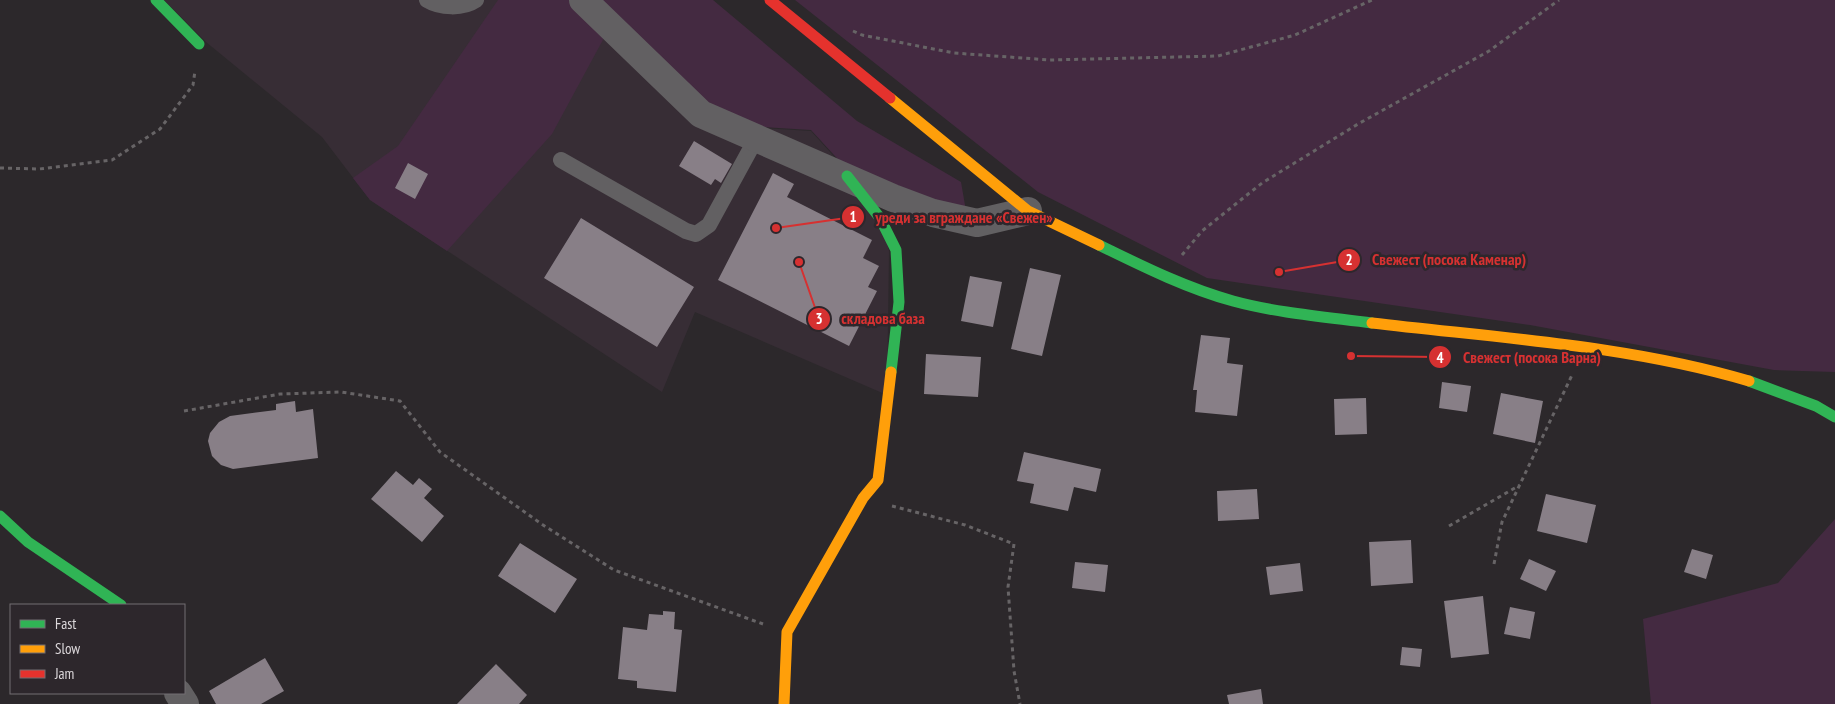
<svg xmlns="http://www.w3.org/2000/svg" width="1835" height="704" font-family="'PT Sans Narrow',sans-serif">
<style>
.built{fill:#372d35}
.green{fill:#442a41}
.building{fill:#887f87}
.lines{fill:none;stroke-linecap:round;stroke-linejoin:round}
.path{stroke:#676466;stroke-width:3;stroke-dasharray:4 4;stroke-linecap:butt}
.lane{stroke:#626062;stroke-width:16}
.street{stroke:#626062;stroke-width:28}
.fast{stroke:#30b455;stroke-width:11}
.slow{stroke:#ff9f0a;stroke-width:11}
.jam{stroke:#e5322d;stroke-width:11}
.leader{fill:none;stroke:#d63131;stroke-width:2}
.callout-dot{fill:#d63131;stroke:#2d272c;stroke-width:2}
.mark-label{font-size:15px;text-anchor:middle;font-weight:bold;fill:#fff}
.callout-label{font-size:16px;text-anchor:middle;font-weight:bold;fill:#d63131;stroke:#2d272c;stroke-width:5;stroke-linejoin:round;paint-order:stroke}
</style>
<rect width="100%" height="100%" fill="#2c282b"/>
<path class="built" d="M164 0H566L694 124 811 131 878 205 889 251 887 395 695 312 662 392 370 200 322 137 206 42Z"/>
<path class="green" d="M498 0H713L857 121 961 182 966 211 879 204 811 130 694 123 605 36 552 134 447 251 370 200 353 178 398 146Z
M795 0H1835V372L1774 370 1530 325 1207 278 1038 192Z
M1835 519V704H1651L1643 619 1778 583Z"/>
<path class="building" d="M694 141 732 164 721 183 715 179 711 185 679 166Z
M408 163 428 174 415 199 395 188Z
M773 173 794 184 787 197 872 240 863 258 879 266 868 287 877 291 849 346 718 280Z
M581 218 694 287 657 347 544 278Z
M1030 268 1061 275 1042 356 1011 349Z
M970 276 1002 282 993 327 961 321Z
M1201 335 1230 338 1227 363 1243 365 1237 416 1195 412 1197 390H1193Z
M926 354 981 357 978 397 924 394Z
M1442 382 1471 386 1467 412 1439 408Z
M1501 393 1543 401 1535 443 1493 434Z
M1366 398 1367 434 1335 435 1334 399Z
M295 401 296 412 313 409 318 458 233 469 221 465 212 456 208 441 210 433 219 422 230 416 276 410V404Z
M1024 452 1101 469 1096 492 1074 487 1068 511 1030 503 1034 484 1017 481Z
M396 471 413 485 419 478 432 489 424 498 444 516 422 542 371 499Z
M1257 489 1259 519 1218 521 1217 491Z
M1546 494 1596 505 1587 543 1537 531Z
M1411 540 1413 583 1371 586 1369 542Z
M520 543 577 579 555 613 498 576Z
M1692 549 1713 555 1706 579 1684 572Z
M1529 559 1556 571 1546 591 1520 579Z
M1075 562 1108 565 1105 592 1072 588Z
M1300 563 1303 591 1270 595 1266 567Z
M1483 596 1489 654 1451 658 1444 601Z
M1510 607 1535 612 1530 639 1504 634Z
M663 611 675 612 674 629 682 630 676 692 637 688V681L618 679 623 627 647 630 649 614 663 615Z
M1402 647 1422 649 1420 667 1400 665Z
M265 658 284 691 261 704H216L209 691Z
M496 664 527 695 519 704H457Z
M1261 689 1263 704H1229L1227 695Z"/>
<g class="lines">
<path class="path" d="M853 31 862 35 954 53 1050 60 1218 56 1295 35 1372 0
M0 168 39 169 112 160 160 129 193 85 195 71
M1182 255 1202 231 1262 183 1358 124 1489 51 1559 0
M184 411 280 394 341 392 400 401 440 452 543 525 614 570 763 624
M892 506 965 525 1014 544 1008 587 1014 671 1020 704
M1449 526 1520 485
M1494 564 1502 522 1573 373"/>
<path class="lane" d="M427 0C440 8 463 9 476 0
M561 160 686 231 696 234 709 225 757 137"/>
<path class="street" d="M583 0 701 114 893 198 933 213 977 223 1028 211
M178 693 185 704"/>
<path class="fast" d="M156 0 199 44
M847 176 880 218 896 250 899 302 891 372
M1099 245C1142 266 1186 288 1233 301 1277 313 1326 317 1372 323
M1749 381 1816 406 1835 417
M0 516 28 542 121 605"/>
<path class="slow" d="M890 98 1028 211 1099 245
M1372 323C1498 338 1627 345 1749 381
M784 704 787 632 863 498 878 480 891 372"/>
<path class="jam" d="M770 0 890 98"/>
</g>
<path class="leader" d="M776 228L853 217M1279 272L1349 260M799 262L819 319M1351 356L1440 357"/>
<g class="callout-dot">
<circle cx="776" cy="228" r="5"/>
<circle cx="1279" cy="272" r="5"/>
<circle cx="799" cy="262" r="5"/>
<circle cx="1351" cy="356" r="5"/>
<circle cx="853" cy="217" r="12"/>
<circle cx="1349" cy="260" r="12"/>
<circle cx="819" cy="319" r="12"/>
<circle cx="1440" cy="357" r="12"/>
</g>
<g class="mark-label">
<text x="853" y="222">1</text>
<text x="1349" y="265">2</text>
<text x="819" y="324">3</text>
<text x="1440" y="363">4</text>
</g>
<g class="callout-label">
<text x="964" y="223">уреди за вграждане «Свежен»</text>
<text x="1449" y="265">Свежест (посока Каменар)</text>
<text x="883" y="324">складова база</text>
<text x="1532" y="363">Свежест (посока Варна)</text>
</g>
<rect x="10" y="604" width="175" height="90" fill="#2d272c" stroke="#736e72"/>
<rect x="20" y="620" width="25" height="8" fill="#30b455" stroke="#736e72"/>
<text x="55" y="629" font-size="15" fill="#dcd8db">Fast</text>
<rect x="20" y="645" width="25" height="8" fill="#ff9f0a" stroke="#736e72"/>
<text x="55" y="654" font-size="15" fill="#dcd8db">Slow</text>
<rect x="20" y="670" width="25" height="8" fill="#e5322d" stroke="#736e72"/>
<text x="55" y="679" font-size="15" fill="#dcd8db">Jam</text>
</svg>
